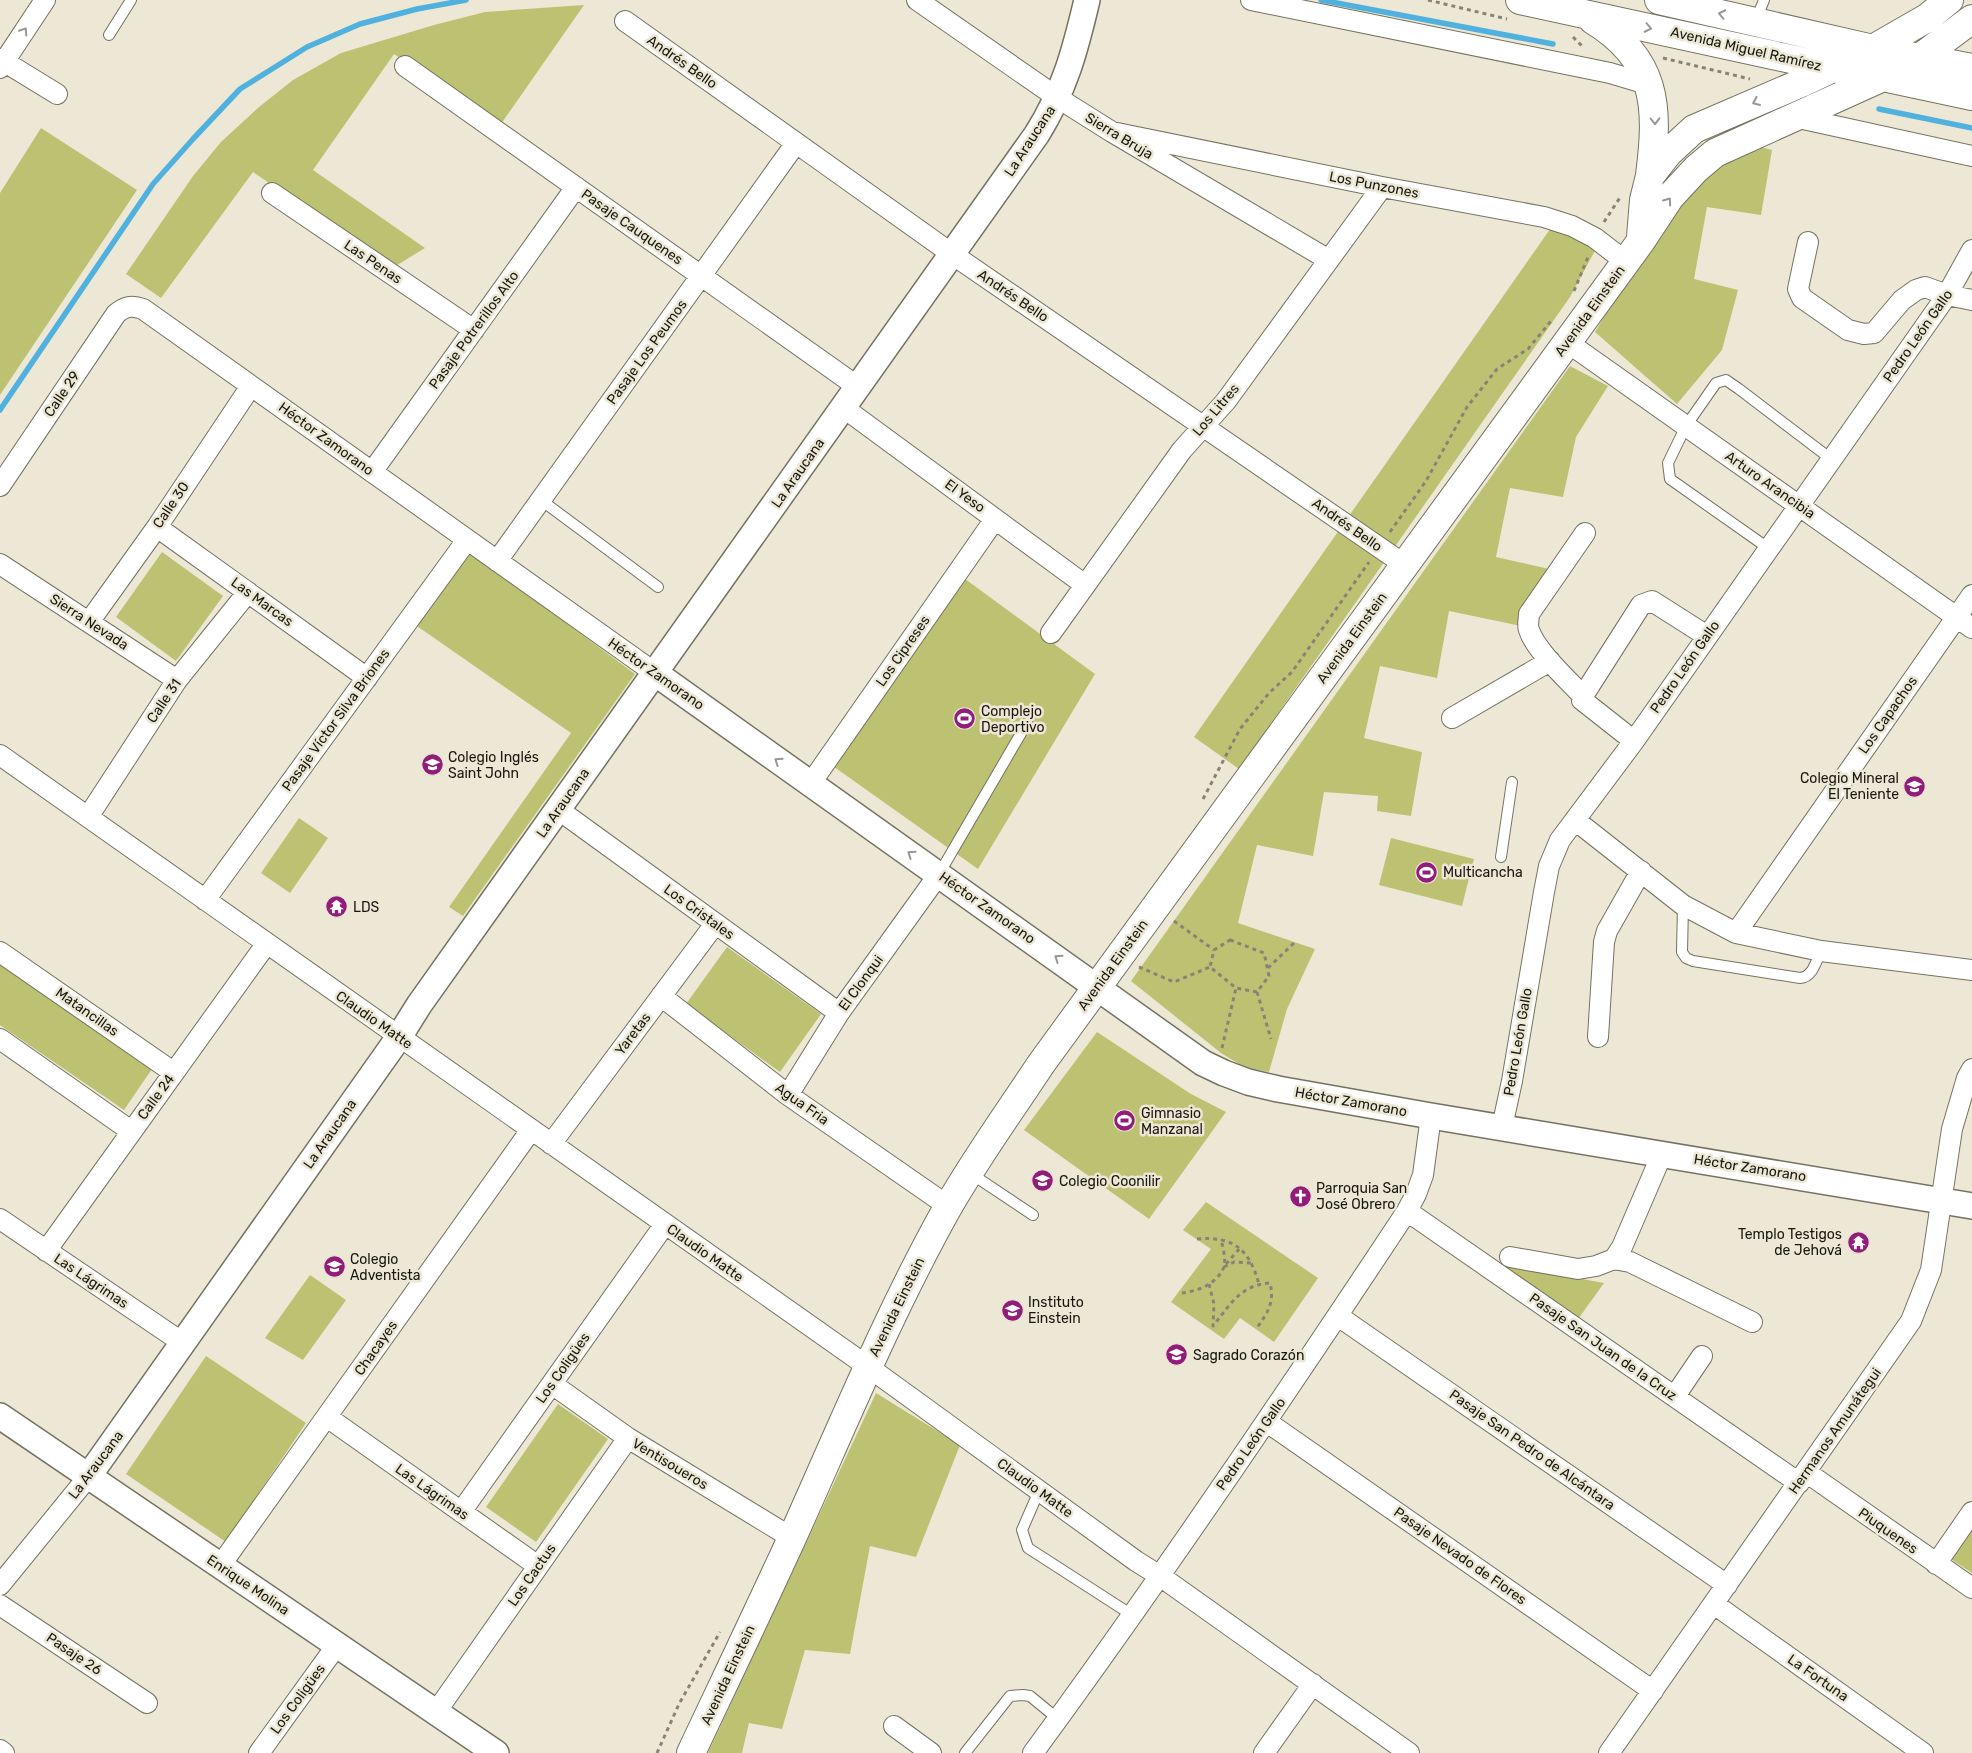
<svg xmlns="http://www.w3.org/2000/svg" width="1972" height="1753" font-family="Rubik,sans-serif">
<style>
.green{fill:#bdc272}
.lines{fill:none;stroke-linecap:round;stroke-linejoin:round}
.stream{stroke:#51b1de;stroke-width:5.5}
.service-casing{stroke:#767261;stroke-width:12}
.minor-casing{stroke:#767261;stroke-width:22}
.tertiary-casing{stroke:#767261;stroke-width:28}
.secondary-casing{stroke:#767261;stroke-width:30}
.path{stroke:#878477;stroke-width:3;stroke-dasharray:4 4;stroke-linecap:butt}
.service{stroke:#fff;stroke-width:10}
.minor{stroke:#fff;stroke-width:20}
.tertiary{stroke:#fff;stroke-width:25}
.secondary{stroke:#fff;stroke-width:28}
.oneway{stroke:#979793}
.labels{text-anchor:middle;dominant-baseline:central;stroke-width:5;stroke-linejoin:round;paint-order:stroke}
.street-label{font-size:14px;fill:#181710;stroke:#ece8d5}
.poi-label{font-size:14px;fill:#181710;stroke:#ece8d5;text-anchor:start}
</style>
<rect width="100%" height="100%" fill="#ece8d5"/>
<path class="green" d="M584 5 501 124 394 54 313 170 425 248 394 267 253 172 161 298 126 274 193 176 221 142 259 107 293 80 341 53 434 25 485 12Z
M41 128 137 190 0 395V193Z
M1754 145 1772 150 1761 215 1707 207 1694 279 1738 290 1722 350 1677 404 1595 332 1647 246 1703 179Z
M1553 225 1598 245 1570 297 1239 769 1194 737Z
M1570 366 1608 386 1576 437 1563 497 1510 488 1496 557 1549 569 1536 629 1449 611 1437 678 1380 666 1364 738 1422 752 1411 816 1377 811 1378 796 1324 792 1313 856 1257 845 1238 923 1315 949 1287 1009 1269 1072 1244 1067 1221 1053 1131 981Z
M466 549 635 674 463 916 449 907 571 733 414 624Z
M162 552 223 596 176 661 116 617Z
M961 576 1095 674 978 869 830 764Z
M299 818 328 838 290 893 261 873Z
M1391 838 1474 859 1462 906 1379 885Z
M727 947 821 1014 780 1072 686 1004Z
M0 961 154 1066 124 1110 0 1025Z
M1097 1032 1191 1094 1226 1112 1149 1219 1024 1130Z
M1206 1202 1318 1278 1274 1342 1240 1318 1224 1339 1171 1302 1211 1249 1183 1230Z
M1503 1264 1604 1283 1576 1322 1499 1270Z
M310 1275 346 1300 303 1360 265 1338Z
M206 1356 306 1423 226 1542 126 1474Z
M876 1393 960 1445 916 1557 870 1546 850 1654 805 1650 782 1729 749 1723 742 1753H708Z
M558 1404 608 1439 536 1542 486 1507Z
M1972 1518V1573L1945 1555Z"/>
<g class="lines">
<path class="stream" d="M1321 0 1553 44
M1879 109 1972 128
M0 410 153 184 193 139 240 89 307 47 360 24 417 9 466 0"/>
<defs>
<path id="service" d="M1756 20 1764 0
M109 35 131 0
M541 500 658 587
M1768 548 1670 479 1668 463 1686 426 1716 383 1726 380 1739 389 1831 459
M1501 857 1512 782
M939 874 1027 723
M1683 905 1682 952 1686 958 1693 961 1800 978C1813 977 1816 961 1821 951
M970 1173 1033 1215
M1039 1491 1022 1530 1028 1548 1132 1615
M965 1753 1010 1696 1023 1695 1030 1696 1058 1719"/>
<path id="minor" d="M917 0 1058 98 1112 132 1329 260
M1251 0 1610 73 1650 85
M625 21 952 254 1405 565
M0 59 57 94
M405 66 858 387
M0 68 45 0
M1794 117 1972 156
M1112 132 1382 187 1544 217 1572 226 1595 238 1626 262
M272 193 474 330
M1808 242 1798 289 1802 298 1848 330 1864 334 1874 333 1902 300 1916 290 1925 287 1947 295 1972 300
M1567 342 1972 628
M844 408 1085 585
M372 472 576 187
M0 486 116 314C125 306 132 305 143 309L655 673
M157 527 367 678
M497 561 796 143
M0 564 177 680
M89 622 157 527 251 386
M1051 633 1182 450 1226 401 1382 187
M1583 696C1567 679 1536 651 1529 630 1527 625 1529 619 1529 614L1585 533
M1452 718 1550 661
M1634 741 1582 700 1583 696 1641 605 1652 601 1707 636
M0 755 867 1366 1136 1561 1160 1576 1409 1753
M811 783 995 519
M559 810 839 1013
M88 817 177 680 248 592
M1575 820 1683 905 1736 933 1821 951 1972 970
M205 900 467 540
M1736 933 1972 595
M0 952 173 1072
M661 996 788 1095 948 1206
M1598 1037 1604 942 1607 931 1641 871
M0 1039 131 1131
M788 1095 839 1013 939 874
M1502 1127 1512 1081 1544 892 1549 866 1560 840 1634 741 1947 295 1972 250
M551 1144 715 924
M1662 1154 1622 1247 1614 1259 1630 1262 1752 1322
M1407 1211 1799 1483
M0 1219 183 1343
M46 1251 267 943
M1510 1257 1578 1269 1596 1266 1614 1259
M1338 1316 1727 1585
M552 1384 628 1438 792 1538
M1675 1396 1702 1356
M327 1417 538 1566
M1267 1422 1653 1691
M1806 1472 1972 1588
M461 1512 665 1224
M1936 1564 1972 1512
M220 1566 531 1130
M0 1585 88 1477
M1714 1604 1923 1753
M0 1605 147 1703
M436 1712 628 1438
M894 1726 931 1753
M0 1750 4 1753
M259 1753 337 1645
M1033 1753C1163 1576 1286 1394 1407 1211L1416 1194 1423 1175 1431 1116
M1264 1753 1313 1684
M1609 1753 1911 1321 1931 1270 1952 1129 1967 1078 1972 1069"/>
<path id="tertiary" d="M655 673 1203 1063 1224 1073 1248 1082 1278 1089 1431 1116 1972 1206
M0 1416 496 1753
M88 1477 399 1037 419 1005 1037 134C1065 89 1075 51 1087 0"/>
<path id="secondary" d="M1520 0 1832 68 1883 77 1972 96
M1659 0 1873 49 1972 68
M1593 20C1657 59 1659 106 1650 175
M1641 237 1644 200 1650 176 1668 153 1694 129 1801 83 1873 49 1927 18 1949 0
M691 1753C725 1681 759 1610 792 1538 842 1427 888 1314 948 1207 976 1158 1010 1111 1041 1064L1641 241 1670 197 1696 169 1715 153 1883 77 1921 57 1972 19"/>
</defs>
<use href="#service" class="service-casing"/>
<use href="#minor" class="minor-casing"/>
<use href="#tertiary" class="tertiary-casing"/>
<use href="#secondary" class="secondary-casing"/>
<path class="path" d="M1428 0 1507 19
M1573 37 1583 47
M1663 58 1750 79
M1604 222 1621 196
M1574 291 1588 257
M1390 532 1426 481 1467 407 1497 369 1528 349 1551 321
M1203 799 1240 729 1269 693 1292 672 1369 562
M1174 921 1214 950
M1230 940 1264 953 1269 976 1257 992 1236 988 1210 967 1214 950Z
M1139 967 1174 982 1210 967
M1268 968 1295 942
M1257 992 1271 1039
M1222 1048 1236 988
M1197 1239C1234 1236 1249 1249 1259 1284
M1226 1264 1240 1248
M1224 1267 1234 1262 1252 1263
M1209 1284 1214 1304 1213 1326C1230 1305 1240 1285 1270 1283 1275 1303 1267 1314 1256 1329
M1182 1293C1198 1291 1217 1284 1224 1267 1226 1259 1223 1248 1221 1239
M657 1753 679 1704 720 1632"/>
<use href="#service" class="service"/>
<use href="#minor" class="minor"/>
<use href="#tertiary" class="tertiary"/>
<use href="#secondary" class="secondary"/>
</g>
<defs><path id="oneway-chevron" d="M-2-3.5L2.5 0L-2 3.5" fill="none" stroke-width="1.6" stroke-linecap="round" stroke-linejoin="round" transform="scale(1.25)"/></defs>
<g class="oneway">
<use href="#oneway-chevron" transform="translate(1722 14) rotate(-168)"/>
<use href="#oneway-chevron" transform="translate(1648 28) rotate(12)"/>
<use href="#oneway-chevron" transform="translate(24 31) rotate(-57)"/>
<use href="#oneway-chevron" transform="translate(1756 102) rotate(156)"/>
<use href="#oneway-chevron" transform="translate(1655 121) rotate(89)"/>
<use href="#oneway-chevron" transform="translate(1668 201) rotate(-55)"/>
<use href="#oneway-chevron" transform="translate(778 761) rotate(-145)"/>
<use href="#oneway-chevron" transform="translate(911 854) rotate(-145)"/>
<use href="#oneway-chevron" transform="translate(1058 958) rotate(-145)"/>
</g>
<defs>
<symbol id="stadium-disc" viewBox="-11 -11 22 22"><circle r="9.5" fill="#921c79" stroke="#ece8d5"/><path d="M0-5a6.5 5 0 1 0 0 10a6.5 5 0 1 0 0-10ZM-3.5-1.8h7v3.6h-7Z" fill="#fff"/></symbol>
<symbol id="school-disc" viewBox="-11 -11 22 22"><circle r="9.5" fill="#921c79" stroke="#ece8d5"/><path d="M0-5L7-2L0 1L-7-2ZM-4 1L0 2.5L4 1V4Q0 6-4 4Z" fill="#fff"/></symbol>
<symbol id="temple-disc" viewBox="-11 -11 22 22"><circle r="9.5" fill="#921c79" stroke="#ece8d5"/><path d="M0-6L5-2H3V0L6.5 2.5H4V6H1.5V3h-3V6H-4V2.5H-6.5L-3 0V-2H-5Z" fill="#fff"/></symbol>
<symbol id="church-disc" viewBox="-11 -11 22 22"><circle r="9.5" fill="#921c79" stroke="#ece8d5"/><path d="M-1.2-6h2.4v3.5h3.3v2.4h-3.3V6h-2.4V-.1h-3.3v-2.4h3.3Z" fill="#fff"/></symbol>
</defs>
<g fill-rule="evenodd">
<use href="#stadium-disc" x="952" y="706" width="25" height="25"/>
<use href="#school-disc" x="420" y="752" width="25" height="25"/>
<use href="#school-disc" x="1902" y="774" width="25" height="25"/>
<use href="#stadium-disc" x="1414" y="860" width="25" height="25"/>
<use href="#temple-disc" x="324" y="894" width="25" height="25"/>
<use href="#stadium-disc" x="1112" y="1108" width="25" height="25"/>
<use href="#school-disc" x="1030" y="1168" width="25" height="25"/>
<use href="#church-disc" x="1288" y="1184" width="25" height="25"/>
<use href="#temple-disc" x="1846" y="1230" width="25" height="25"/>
<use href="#school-disc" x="322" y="1254" width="25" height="25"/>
<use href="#school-disc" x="1000" y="1298" width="25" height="25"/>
<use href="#school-disc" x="1164" y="1342" width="25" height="25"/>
</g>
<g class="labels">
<g class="street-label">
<text transform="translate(1746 49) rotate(13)">Avenida Miguel Ramírez</text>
<text transform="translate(682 62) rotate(35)">Andrés Bello</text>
<text transform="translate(1119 136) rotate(31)">Sierra Bruja</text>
<text transform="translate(1030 141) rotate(-57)">La Araucana</text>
<text transform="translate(1374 185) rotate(11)">Los Punzones</text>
<text transform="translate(632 227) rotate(35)">Pasaje Cauquenes</text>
<text transform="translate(373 262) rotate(34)">Las Penas</text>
<text transform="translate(1013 296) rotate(34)">Andrés Bello</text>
<text transform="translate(1590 311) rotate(-54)">Avenida Einstein</text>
<text transform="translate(474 330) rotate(-54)">Pasaje Potrerillos Alto</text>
<text transform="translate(1918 336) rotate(-55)">Pedro León Gallo</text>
<text transform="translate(647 352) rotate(-54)">Pasaje Los Peumos</text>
<text transform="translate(62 394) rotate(-56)">Calle 29</text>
<text transform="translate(1216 410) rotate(-50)">Los Litres</text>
<text transform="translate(326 439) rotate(36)">Héctor Zamorano</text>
<text transform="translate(798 473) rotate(-55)">La Araucana</text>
<text transform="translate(1770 485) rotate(35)">Arturo Arancibia</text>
<text transform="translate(965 496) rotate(36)">El Yeso</text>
<text transform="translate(171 505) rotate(-56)">Calle 30</text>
<text transform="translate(1347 525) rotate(35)">Andrés Bello</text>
<text transform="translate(262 602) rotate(36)">Las Marcas</text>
<text transform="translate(89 622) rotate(33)">Sierra Nevada</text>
<text transform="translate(1352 638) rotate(-54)">Avenida Einstein</text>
<text transform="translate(903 651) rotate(-55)">Los Cipreses</text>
<text transform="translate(1685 667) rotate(-55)">Pedro León Gallo</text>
<text transform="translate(656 674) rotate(35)">Héctor Zamorano</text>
<text transform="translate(164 701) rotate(-56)">Calle 31</text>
<text transform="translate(1888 715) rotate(-55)">Los Capachos</text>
<text transform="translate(336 720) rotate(-54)">Pasaje Víctor Silva Briones</text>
<text transform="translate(563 803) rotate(-55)">La Araucana</text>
<text transform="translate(987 908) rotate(35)">Héctor Zamorano</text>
<text transform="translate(699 912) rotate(36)">Los Cristales</text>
<text transform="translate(1113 965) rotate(-54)">Avenida Einstein</text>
<text transform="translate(861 983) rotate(-54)">El Clonqui</text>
<text transform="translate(87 1012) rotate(35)">Matancillas</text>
<text transform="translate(374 1020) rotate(35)">Claudio Matte</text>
<text transform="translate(633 1034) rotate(-53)">Yaretas</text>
<text transform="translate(1518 1042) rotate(-80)">Pedro León Gallo</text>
<text transform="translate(156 1097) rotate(-54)">Calle 24</text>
<text transform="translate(1351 1102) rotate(10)">Héctor Zamorano</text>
<text transform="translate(802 1104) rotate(35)">Agua Fria</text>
<text transform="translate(330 1134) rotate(-55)">La Araucana</text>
<text transform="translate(1750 1168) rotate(9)">Héctor Zamorano</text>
<text transform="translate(705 1253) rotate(35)">Claudio Matte</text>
<text transform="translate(91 1281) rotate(34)">Las Lágrimas</text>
<text transform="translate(897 1307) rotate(-64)">Avenida Einstein</text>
<text transform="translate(1603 1347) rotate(35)">Pasaje San Juan de la Cruz</text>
<text transform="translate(376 1348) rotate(-55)">Chacayes</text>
<text transform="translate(563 1368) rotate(-55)">Los Coligües</text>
<text transform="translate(1835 1431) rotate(-55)">Hermanos Amunátegui</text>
<text transform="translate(1251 1444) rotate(-55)">Pedro León Gallo</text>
<text transform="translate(1532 1450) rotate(35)">Pasaje San Pedro de Alcántara</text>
<text transform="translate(670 1464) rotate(31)">Ventisoueros</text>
<text transform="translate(96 1465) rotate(-53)">La Araucana</text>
<text transform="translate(1035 1488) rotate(36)">Claudio Matte</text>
<text transform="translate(432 1492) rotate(35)">Las Lágrimas</text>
<text transform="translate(1888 1531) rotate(35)">Piuquenes</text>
<text transform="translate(1460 1556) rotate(35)">Pasaje Nevado de Flores</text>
<text transform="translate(532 1575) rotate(-55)">Los Cactus</text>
<text transform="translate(248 1585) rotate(34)">Enrique Molina</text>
<text transform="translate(74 1654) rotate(34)">Pasaje 26</text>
<text transform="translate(728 1675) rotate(-65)">Avenida Einstein</text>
<text transform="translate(1818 1678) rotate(35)">La Fortuna</text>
<text transform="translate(298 1699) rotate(-54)">Los Coligües</text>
</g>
<g class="poi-label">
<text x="981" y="711">Complejo<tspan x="981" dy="16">Deportivo</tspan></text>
<text x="448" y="757">Colegio Inglés<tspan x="448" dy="16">Saint John</tspan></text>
<text x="1899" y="778" text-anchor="end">Colegio Mineral<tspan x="1899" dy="16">El Teniente</tspan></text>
<text x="1443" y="872">Multicancha</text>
<text x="353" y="907">LDS</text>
<text x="1141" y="1113">Gimnasio<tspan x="1141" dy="16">Manzanal</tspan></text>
<text x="1059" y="1181">Colegio Coonilir</text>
<text x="1316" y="1188">Parroquia San<tspan x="1316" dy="16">José Obrero</tspan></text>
<text x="1842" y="1234" text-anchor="end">Templo Testigos<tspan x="1842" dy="16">de Jehová</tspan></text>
<text x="350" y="1259">Colegio<tspan x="350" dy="16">Adventista</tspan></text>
<text x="1028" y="1302">Instituto<tspan x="1028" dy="16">Einstein</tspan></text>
<text x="1193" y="1355">Sagrado Corazón</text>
</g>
</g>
</svg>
